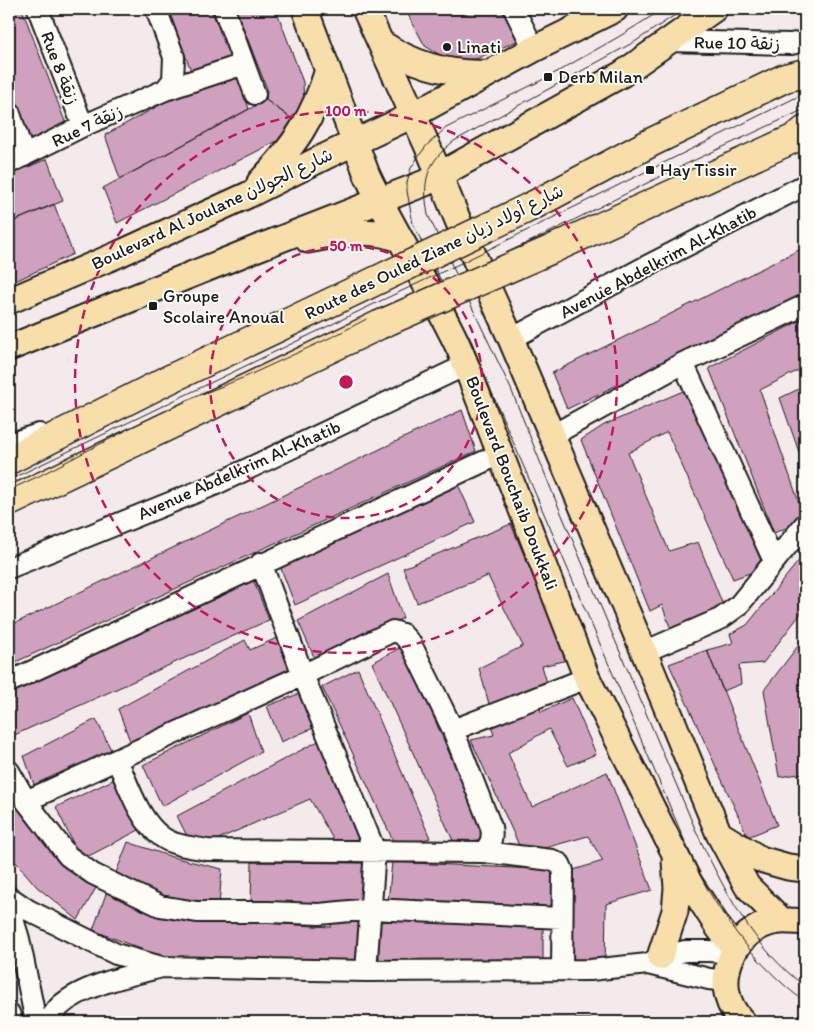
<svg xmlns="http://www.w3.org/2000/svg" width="814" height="1031" font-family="Itim,'Playpen Sans Arabic',sans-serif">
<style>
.building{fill:#d0a0bf;stroke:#1c1c1c}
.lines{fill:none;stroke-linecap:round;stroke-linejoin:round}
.minor-casing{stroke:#1c1c1c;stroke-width:24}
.major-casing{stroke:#1c1c1c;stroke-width:29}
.highway-casing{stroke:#1c1c1c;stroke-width:31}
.minor{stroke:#fdfcf7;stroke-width:20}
.major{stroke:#f8deab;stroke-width:25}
.highway{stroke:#f8deab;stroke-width:28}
.tram{stroke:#1c1c1c;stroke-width:1}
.highway-bridge-casing{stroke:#1c1c1c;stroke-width:31;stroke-linecap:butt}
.highway-bridge{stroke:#f8deab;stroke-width:28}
.ring{fill:none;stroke:#c2185b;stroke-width:2.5;stroke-dasharray:9 6}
.poi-dot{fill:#1c1c1c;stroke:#fdfcf7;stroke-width:2}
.labels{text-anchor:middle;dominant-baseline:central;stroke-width:4;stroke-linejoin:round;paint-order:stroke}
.street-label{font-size:18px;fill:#1c1c1c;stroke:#fdfcf7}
.poi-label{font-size:18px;fill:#1c1c1c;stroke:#fdfcf7;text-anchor:start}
.centre{fill:#c2185b;stroke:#fdfcf7;stroke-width:2.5}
.ring-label{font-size:15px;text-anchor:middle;font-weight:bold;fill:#c2185b;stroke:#fdfcf7;stroke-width:4;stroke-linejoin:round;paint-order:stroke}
</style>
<rect width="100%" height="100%" fill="#f4eaec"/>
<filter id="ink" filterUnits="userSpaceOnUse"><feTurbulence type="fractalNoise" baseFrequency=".02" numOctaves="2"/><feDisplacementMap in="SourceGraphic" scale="10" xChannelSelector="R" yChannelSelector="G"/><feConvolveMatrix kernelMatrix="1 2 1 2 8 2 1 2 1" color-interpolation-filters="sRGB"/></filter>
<g filter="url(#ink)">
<path class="building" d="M14 9H22L69 132 30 143 9 84V10Z
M168 9H211L231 59 193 76Z
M236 9H276L303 82 304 106 296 122 266 100 267 89Z
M405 9H448L458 14 477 9H503L517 41 476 59 450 61 425 46Z
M802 9H805V30Z
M236 68 249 109 120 179 105 135 198 84Z
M266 100 296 122 283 138 117 223 103 188Z
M47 159 63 201 9 223V175Z
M54 204 73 254 9 284V248L13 246 14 221Z
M805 247V295L567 409 552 373Z
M805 318V367L760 390 805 520 774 533 709 368Z
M805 386V469L780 398Z
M690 388 764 568 733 579 667 432 628 453 669 551 698 542 726 613 673 635 662 605 650 611 581 440 604 425Z
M462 410 476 451 9 665V626Z
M457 482 475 522 295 605 280 566Z
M511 524 568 660 542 666 548 686 491 711 479 668 523 646 488 576 417 603 403 568Z
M805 553V608L763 663 739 665 741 684 723 691 707 650 733 643 730 634 747 625Z
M251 574 269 620 10 737 9 732V692Z
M388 574 403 618 315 659 298 621Z
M279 637 293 674 133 749 118 709 245 640 250 650Z
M805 637V773L779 777 764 690Z
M403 646 486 838 455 845 372 663Z
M707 650 777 825 748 837 669 664Z
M358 669 430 838 396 847 322 687Z
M301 693 318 726 281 742 267 706Z
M572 698 596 754 568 766 549 729 508 753 532 807 607 772 652 890 606 904 605 968 569 967 567 872 603 861 588 836 523 854 471 740 494 735 490 723 538 702 541 712Z
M248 713 261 752 162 806 143 765Z
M96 719 115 758 37 793 24 756Z
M324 738 363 837 337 846 310 799 209 843 189 840 177 816Z
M113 780 139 830 81 860 56 807Z
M9 784 97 886 78 920 37 887 9 854Z
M128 842 172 857 222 869 219 906 157 897 114 878Z
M252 862 363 863 360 905 251 904Z
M392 862 555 870 556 911 388 903Z
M107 891 247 922 331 927 332 917 361 919 358 967 181 965 93 930Z
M378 917 543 924V966L379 962Z
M477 1018 591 1019V1022H477Z
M332 1019 440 1021V1022H332Z"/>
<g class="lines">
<defs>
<path id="minor" d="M38 9 83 126
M156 9 174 57 173 80 165 90
M224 9 255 94
M514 9 534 49
M668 41 791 44 805 41
M9 111 24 156
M9 163 83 126 165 90 244 64
M511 339 641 269 805 185
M683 363 805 305
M551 436 683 363 774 561
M9 444 39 434
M261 563 303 675 375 851 366 971
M9 568 214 485 466 365
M644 652 720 619 738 606 805 524
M9 682 500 454
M453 730 587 678
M117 760C128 784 139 821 162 837 174 846 192 847 207 850L484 852 552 860 560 864 563 871 562 969
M9 771 26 801 68 856 93 874 160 906 197 912H268L319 914 371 909 562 918
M26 801 303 675 393 631 402 634 411 644 453 730 491 827C493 838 491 843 484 852
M9 897 28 910 116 954 162 967 366 971 590 970 648 964 660 957 685 951H709L733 953
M9 906 19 939 36 1022
M648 964 709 979 726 981
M9 1013 12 1022
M48 1022C52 1017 55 1011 60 1006 83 985 131 975 162 967"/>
<path id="major" d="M305 9 367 175C395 235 432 290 460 350L587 678 689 882 718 927 735 949
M365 9 427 145 459 223 511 339 644 652 719 834 747 886 781 920
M381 43C414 65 448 75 488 73
M260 182C295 145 313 119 328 70
M308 240C340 234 370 226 401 240
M9 301 119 254 248 195 324 157 413 115 534 49 615 9
M9 348 255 249 425 183 622 74 714 9
M721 835 760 859 788 867 805 869
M660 957 675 911 677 888 675 861
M743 1022C704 985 737 916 790 921 795 921 800 921 805 923"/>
<path id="highway" d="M532 206 652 142 785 78 805 73
M550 250 795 138 805 130
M9 460 170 379 365 286
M9 502 379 325"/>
</defs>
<use href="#minor" class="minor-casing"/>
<use href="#major" class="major-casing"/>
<use href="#highway" class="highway-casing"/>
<use href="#minor" class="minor"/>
<use href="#major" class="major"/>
<use href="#highway" class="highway"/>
<path class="tram" d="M663 9 620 36 548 77 446 128 427 145 418 157 411 168 407 182V191L413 224 462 323 683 837C691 855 698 873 708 890 734 934 764 971 805 1002
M684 9 636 41 454 141C426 163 422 181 428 215L511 389 553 494 696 831C722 886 754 950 805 986
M200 395 245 377 336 335 378 313 544 235 669 172 805 109
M9 480 374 304 459 264 805 93
M9 490 39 476 125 431"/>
<defs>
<path id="highway-bridge" d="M365 286 532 206
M379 325 550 250"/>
</defs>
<use href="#highway-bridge" class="highway-bridge-casing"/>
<use href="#highway-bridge" class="highway-bridge"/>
</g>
</g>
<g class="ring">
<circle cx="346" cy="382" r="136"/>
<circle cx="346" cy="382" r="271"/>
</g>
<g class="poi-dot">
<circle cx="447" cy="47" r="5"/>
<rect x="543" y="72" width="10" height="10" rx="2.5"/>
<rect x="645" y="165" width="10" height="10" rx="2.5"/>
<rect x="148" y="301" width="10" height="10" rx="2.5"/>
</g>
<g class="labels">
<g class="street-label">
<text transform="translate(737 43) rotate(1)">Rue 10 زنقة</text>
<text transform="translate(60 68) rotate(69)">Rue 8 زنقة</text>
<text transform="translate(87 126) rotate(-25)">Rue 7 زنقة</text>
<text transform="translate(212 209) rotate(-25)">Boulevard Al Joulane شارع الجولان</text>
<text transform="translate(434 252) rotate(-26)">Route des Ouled Ziane شارع أولاد زيان</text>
<text transform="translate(658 262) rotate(-28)">Avenue Abdelkrim Al-Khatib</text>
<text transform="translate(239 470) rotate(-24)">Avenue Abdelkrim Al-Khatib</text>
<text transform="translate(512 483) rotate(69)">Boulevard Bouchaib Doukkali</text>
</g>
<g class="poi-label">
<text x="457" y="47">Linati</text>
<text x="558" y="77">Derb Milan</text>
<text x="660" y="170">Hay Tissir</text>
<text x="163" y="296">Groupe<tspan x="163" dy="21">Scolaire Anoual</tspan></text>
</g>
</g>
<circle cx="346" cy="382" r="8" class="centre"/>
<g class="ring-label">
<text x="346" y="116">100 m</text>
<text x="346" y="251">50 m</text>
</g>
<rect width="814" height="1031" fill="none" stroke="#fdfcf7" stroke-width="30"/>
<rect x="15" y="15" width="784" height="1001" fill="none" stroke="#1c1c1c" stroke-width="2" filter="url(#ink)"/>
</svg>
